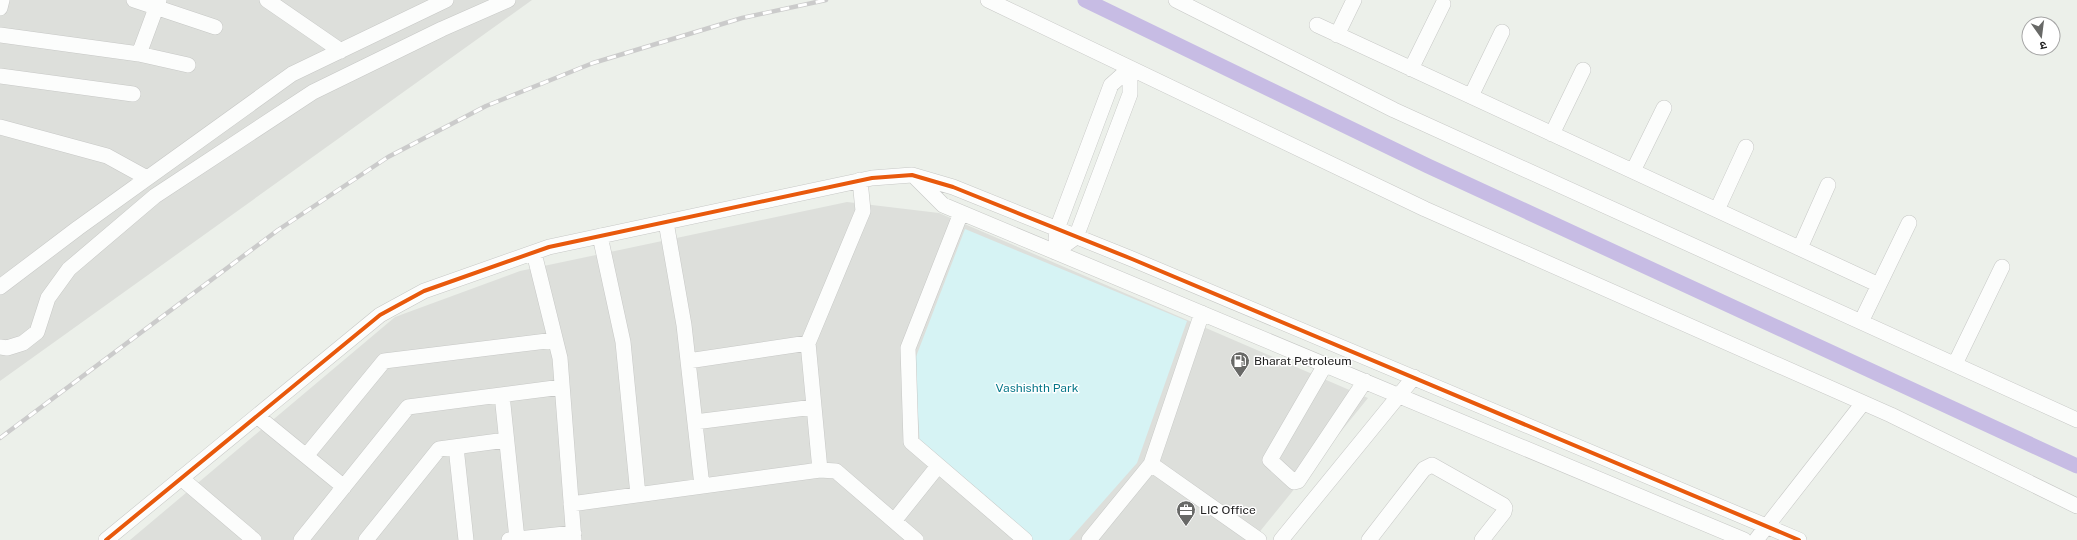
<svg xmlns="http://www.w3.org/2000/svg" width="2077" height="540" font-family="'Public Sans','Noto Sans Devanagari',sans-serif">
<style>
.residential{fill:#dddfdb}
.park{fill:#d6f3f4}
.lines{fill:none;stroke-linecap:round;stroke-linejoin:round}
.canal{stroke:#c7bce4;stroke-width:15}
.minor-casing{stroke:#c7c8c6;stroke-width:16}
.minor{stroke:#fcfdfc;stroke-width:15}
.rail-casing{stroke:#cbcbcb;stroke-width:4.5}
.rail{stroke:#fff;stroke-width:3;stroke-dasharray:9;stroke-linecap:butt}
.cycleway-casing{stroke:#fff;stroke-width:6}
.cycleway{stroke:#e8590c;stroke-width:4}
.labels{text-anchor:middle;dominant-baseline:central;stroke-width:3;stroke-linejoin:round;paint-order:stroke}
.poi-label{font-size:12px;fill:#212121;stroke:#fff;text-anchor:start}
.park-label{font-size:12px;fill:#067789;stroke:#fff}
</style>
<rect width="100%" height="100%" fill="#ecf0ea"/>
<path class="residential" d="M0 0H532L0 381Z
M847 202 939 213 1368 398 1253 540H130L395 317 520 271Z"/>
<path class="park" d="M965 229 1187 321 1137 463 1069 540H1032L920 444 914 362Z"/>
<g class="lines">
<path class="canal" d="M1085 0 1428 166 2077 466"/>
<defs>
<path id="minor" d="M134 0 215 27
M267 0 341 51
M988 0 1425 209 1891 415 2077 506
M1176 0 1394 110 2077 420
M0 8 2 0
M1317 25 1879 285
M0 35 139 54 159 0
M1337 35 1354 0
M139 54 188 65
M1411 69 1443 4
M0 76 133 94
M1471 96 1502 32
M0 127 107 156 147 178
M1552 134 1583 70
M1633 171 1664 108
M914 176 943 205 1744 540
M1717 210 1746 147
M961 213 908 348 911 442 1025 540
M666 222 684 325 702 486
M600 236 623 342 638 495
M1056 239 1057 229 1111 85 1130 68
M1800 248 1828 185
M1055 252 1076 237 1130 94V68
M534 253 560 358 574 540
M0 287 78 228 292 74 446 0
M1861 322 1909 223
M0 347 7 348 23 343 37 332 48 298 69 269 155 196 313 92 442 29 508 0
M688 361 808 343
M1955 364 2002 267
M1325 365 1270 460 1294 482 1298 481 1365 381
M502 395 517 539
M257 416 344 487
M695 422 814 407
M456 447 466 540
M306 456 384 361 555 340
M1151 464 1259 540
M820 470 808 343 863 211 860 180
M181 478 254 540
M571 504 820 470 836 471 916 540
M894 521 938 466
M106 540 380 315 424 291 549 247 872 178 912 175 953 187 1132 259 1799 540
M301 540 408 407 562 387
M366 540 439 449 506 440
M509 540 574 533
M1089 540 1151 464 1202 313
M1281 540 1414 377
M1369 540 1424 469 1432 465 1503 505 1505 508 1504 512 1482 540
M1756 540 1863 403"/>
</defs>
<use href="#minor" class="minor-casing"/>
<use href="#minor" class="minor"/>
<defs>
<path id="rail" d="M0 438 278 230 388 157 486 106 593 63 742 18 826 0"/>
</defs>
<use href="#rail" class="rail-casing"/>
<use href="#rail" class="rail"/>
<defs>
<path id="cycleway" d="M106 540 380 315 424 291 549 247 872 178 912 175 953 187 1132 259 1799 540"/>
</defs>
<use href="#cycleway" class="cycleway-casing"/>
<use href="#cycleway" class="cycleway"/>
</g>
<defs>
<symbol id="fuel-pin" viewBox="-11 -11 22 30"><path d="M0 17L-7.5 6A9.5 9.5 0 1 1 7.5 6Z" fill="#686967" stroke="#fff"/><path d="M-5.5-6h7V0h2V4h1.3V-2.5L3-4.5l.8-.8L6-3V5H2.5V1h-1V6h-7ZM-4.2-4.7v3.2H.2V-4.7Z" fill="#fff"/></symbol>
<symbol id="office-pin" viewBox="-11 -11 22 30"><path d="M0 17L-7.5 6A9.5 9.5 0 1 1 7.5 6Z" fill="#686967" stroke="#fff"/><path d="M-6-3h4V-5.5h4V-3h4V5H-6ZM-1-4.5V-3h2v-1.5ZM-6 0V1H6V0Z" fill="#fff"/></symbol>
</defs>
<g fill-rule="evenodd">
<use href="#fuel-pin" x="1229" y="350" width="22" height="30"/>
<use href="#office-pin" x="1175" y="499" width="22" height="30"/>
</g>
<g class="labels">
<g class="poi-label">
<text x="1254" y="361">Bharat Petroleum</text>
<text x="1200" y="510">LIC Office</text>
</g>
<g class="park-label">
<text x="1037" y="388">Vashishth Park</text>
</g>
</g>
<g transform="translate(2041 36) rotate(166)"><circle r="19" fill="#ffffff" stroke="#a6a6a6"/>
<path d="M0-3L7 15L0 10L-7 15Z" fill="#686967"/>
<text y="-6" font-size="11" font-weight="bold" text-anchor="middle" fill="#212121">उ</text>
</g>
</svg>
